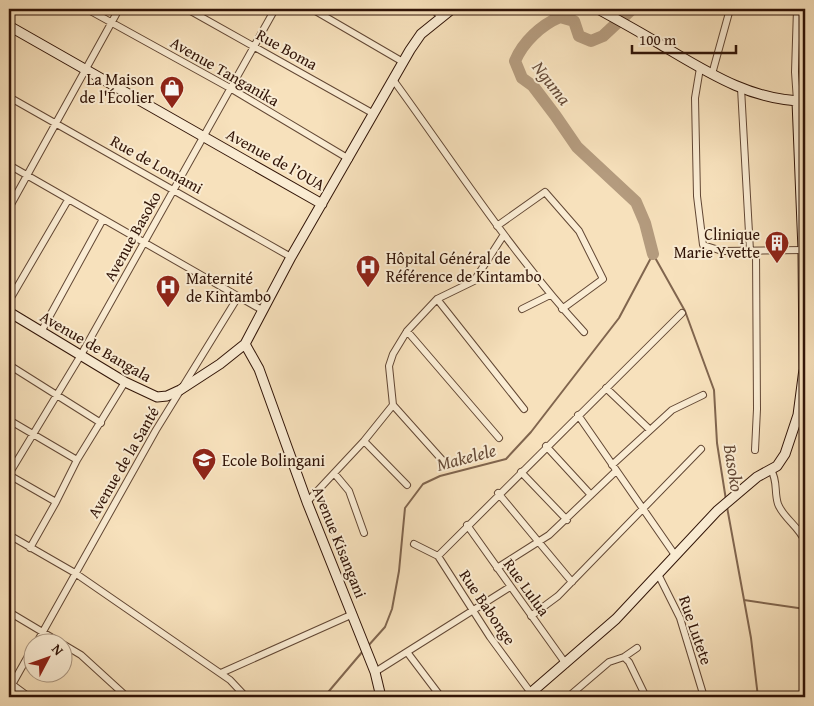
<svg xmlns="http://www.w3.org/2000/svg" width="814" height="706" font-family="'Gentium Book Plus',serif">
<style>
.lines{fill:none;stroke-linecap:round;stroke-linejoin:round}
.stream{stroke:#80654e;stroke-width:2}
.river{stroke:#b49b7e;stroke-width:12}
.street-casing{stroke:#624734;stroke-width:8}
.secondary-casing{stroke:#311407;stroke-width:11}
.street{stroke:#faecd3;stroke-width:6}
.secondary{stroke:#faecd3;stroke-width:9}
.labels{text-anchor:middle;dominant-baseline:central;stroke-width:4;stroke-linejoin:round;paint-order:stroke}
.street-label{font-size:16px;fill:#311407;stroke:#faecd3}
.poi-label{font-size:16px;fill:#311407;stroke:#faecd3;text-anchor:start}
.water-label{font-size:18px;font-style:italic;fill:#654a37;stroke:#faecd3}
</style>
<rect width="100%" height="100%" fill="#f7e1bc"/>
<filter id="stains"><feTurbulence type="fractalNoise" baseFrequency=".004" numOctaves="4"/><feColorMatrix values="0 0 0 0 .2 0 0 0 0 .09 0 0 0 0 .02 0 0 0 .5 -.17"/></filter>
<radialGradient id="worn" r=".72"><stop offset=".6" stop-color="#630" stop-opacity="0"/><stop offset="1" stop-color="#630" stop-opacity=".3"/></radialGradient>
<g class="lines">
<path class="stream" d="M653 254 685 311 714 390 717 443 726 500
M727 507 751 638 758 697
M744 600 805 609
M368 646 385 627 392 609 399 571 405 508 423 484 440 476 506 459 531 432 619 318 653 254
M324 697 363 651"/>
<path class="river" d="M632 9 603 36 591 41 579 36 574 21 560 17C541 25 523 42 515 61L522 78 533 86 555 115 577 147 636 202 645 223 653 254"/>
<defs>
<path id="street" d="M87 9 230 88 349 159
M187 9 374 114
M312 9 403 62
M430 9 441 15
M700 68 695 98 697 196 703 245 722 251 803 250
M712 74 730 9
M394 81C456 166 512 254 584 332
M741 88 750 251
M9 97 291 257
M797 101 795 72 797 9
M9 165 262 310
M9 208 119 9
M497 226 545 192 579 231 603 279 562 309
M437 299 524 409
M9 301 68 200
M522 309 550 295
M407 331 499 438
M41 332 103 219
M9 365 101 423
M606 388 649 429
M393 405 444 462
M578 415 675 555
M798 415 805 420
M9 420 77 460
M364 441 407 485
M546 446 591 495
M755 450 757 409 756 251
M612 465 672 410 703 395
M771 470C778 481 774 492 778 504 783 518 800 527 805 542
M521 472 567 520
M334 473 349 491 364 533
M9 474 81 355 275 9
M9 475 56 502
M498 493 572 582
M307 502 364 441 393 405 389 366 393 354 407 331 437 299 474 281 503 236
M467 525 566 664
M9 535 75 573 230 680 246 697
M414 544 438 556 490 637 531 693
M30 548 56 502 77 460 125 382
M438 556 682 313
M497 568 549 535 616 471
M658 574 680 618 704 697
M9 612 81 655 127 697
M531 616 558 596 701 449
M36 644 156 430 238 297
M407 652 441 697
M624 657 629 662 646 697
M375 672 510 587
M221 673 353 614
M10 683 29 697
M9 690 32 649
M568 697 609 662 624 657 637 648"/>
<path id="secondary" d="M598 9C618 20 638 31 658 43 704 70 750 101 805 101
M9 26 322 204
M9 312 125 382 157 397 167 396 180 390 220 364 245 344 291 257 410 50 421 34 452 9
M245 344 259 369 307 502 375 672 381 697
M526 697 616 619 717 511 757 477 777 466 785 454 798 415 804 369 803 250 797 101"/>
</defs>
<use href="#street" class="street-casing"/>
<use href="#secondary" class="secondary-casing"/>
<use href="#street" class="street"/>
<use href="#secondary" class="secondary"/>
</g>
<defs>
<symbol id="shop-pin" viewBox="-11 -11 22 30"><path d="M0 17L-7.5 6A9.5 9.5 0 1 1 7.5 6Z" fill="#8f2418" stroke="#faecd3"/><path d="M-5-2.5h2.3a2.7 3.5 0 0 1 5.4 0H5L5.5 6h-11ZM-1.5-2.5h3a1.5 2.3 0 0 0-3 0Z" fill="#fff"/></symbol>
<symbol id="building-pin" viewBox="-11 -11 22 30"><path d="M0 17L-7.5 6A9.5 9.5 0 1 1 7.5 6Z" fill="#8f2418" stroke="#faecd3"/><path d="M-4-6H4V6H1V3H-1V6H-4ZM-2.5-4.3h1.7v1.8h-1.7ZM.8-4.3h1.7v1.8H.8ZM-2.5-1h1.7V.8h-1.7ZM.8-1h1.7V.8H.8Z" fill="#fff"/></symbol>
<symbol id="hospital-pin" viewBox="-11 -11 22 30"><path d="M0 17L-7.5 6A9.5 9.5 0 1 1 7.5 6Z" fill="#8f2418" stroke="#faecd3"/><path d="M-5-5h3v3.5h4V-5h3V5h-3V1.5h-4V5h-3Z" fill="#fff"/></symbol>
<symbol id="school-pin" viewBox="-11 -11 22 30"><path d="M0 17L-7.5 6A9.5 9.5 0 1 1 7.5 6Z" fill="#8f2418" stroke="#faecd3"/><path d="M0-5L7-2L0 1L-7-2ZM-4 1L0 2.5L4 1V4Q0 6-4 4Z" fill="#fff"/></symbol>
</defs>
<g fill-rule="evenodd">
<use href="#shop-pin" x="158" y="74" width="28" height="38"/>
<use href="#building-pin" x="763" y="229" width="28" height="38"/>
<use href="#hospital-pin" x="354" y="253" width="28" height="38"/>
<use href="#hospital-pin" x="154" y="273" width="28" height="38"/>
<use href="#school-pin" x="190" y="446" width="28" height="38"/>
</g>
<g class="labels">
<g class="street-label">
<text transform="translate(287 49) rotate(29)">Rue Boma</text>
<text transform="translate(225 71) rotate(30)">Avenue Tanganika</text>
<text transform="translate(276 159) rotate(29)">Avenue de l’OUA</text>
<text transform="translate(157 164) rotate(29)">Rue de Lomami</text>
<text transform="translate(132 236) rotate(-61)">Avenue Basoko</text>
<text transform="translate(96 346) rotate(30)">Avenue de Bangala</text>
<text transform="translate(123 462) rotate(-60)">Avenue de la Santé</text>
<text transform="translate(340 542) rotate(68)">Avenue Kisangani</text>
<text transform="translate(527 587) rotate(54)">Rue Lulua</text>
<text transform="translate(488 607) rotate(56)">Rue Babonge</text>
<text transform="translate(696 630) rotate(71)">Rue Lutete</text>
</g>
<g class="poi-label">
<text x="154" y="79" text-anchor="end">La Maison<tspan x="154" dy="18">de l'Écolier</tspan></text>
<text x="760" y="234" text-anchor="end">Clinique<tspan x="760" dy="18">Marie Yvette</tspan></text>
<text x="386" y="258">Hôpital Général de<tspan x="386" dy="18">Référence de Kintambo</tspan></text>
<text x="186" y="278">Maternité<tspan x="186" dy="18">de Kintambo</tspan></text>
<text x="222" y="460">Ecole Bolingani</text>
</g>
<g class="water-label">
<text transform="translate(552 83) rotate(52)">Nguma</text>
<text transform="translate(466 457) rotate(-15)">Makelele</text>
<text transform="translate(734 468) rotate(81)">Basoko</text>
</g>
</g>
<rect width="814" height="706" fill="none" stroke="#f7e1bc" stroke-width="30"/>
<rect x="10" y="10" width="794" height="686" fill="none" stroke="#311407" stroke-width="2.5"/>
<rect x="15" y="15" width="784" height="676" fill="none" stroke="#311407"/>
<g transform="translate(48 658) rotate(49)"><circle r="24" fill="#faecd3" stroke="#aa9681"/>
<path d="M0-4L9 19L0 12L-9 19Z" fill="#8f2418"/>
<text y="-8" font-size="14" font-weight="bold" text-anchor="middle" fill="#311407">N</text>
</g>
<path d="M632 45v8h104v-8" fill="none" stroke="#311407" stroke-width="2.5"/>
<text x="639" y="45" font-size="15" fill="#311407" stroke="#faecd3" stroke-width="4" paint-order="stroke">100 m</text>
<rect width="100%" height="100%" filter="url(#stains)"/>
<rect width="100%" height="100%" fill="url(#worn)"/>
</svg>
